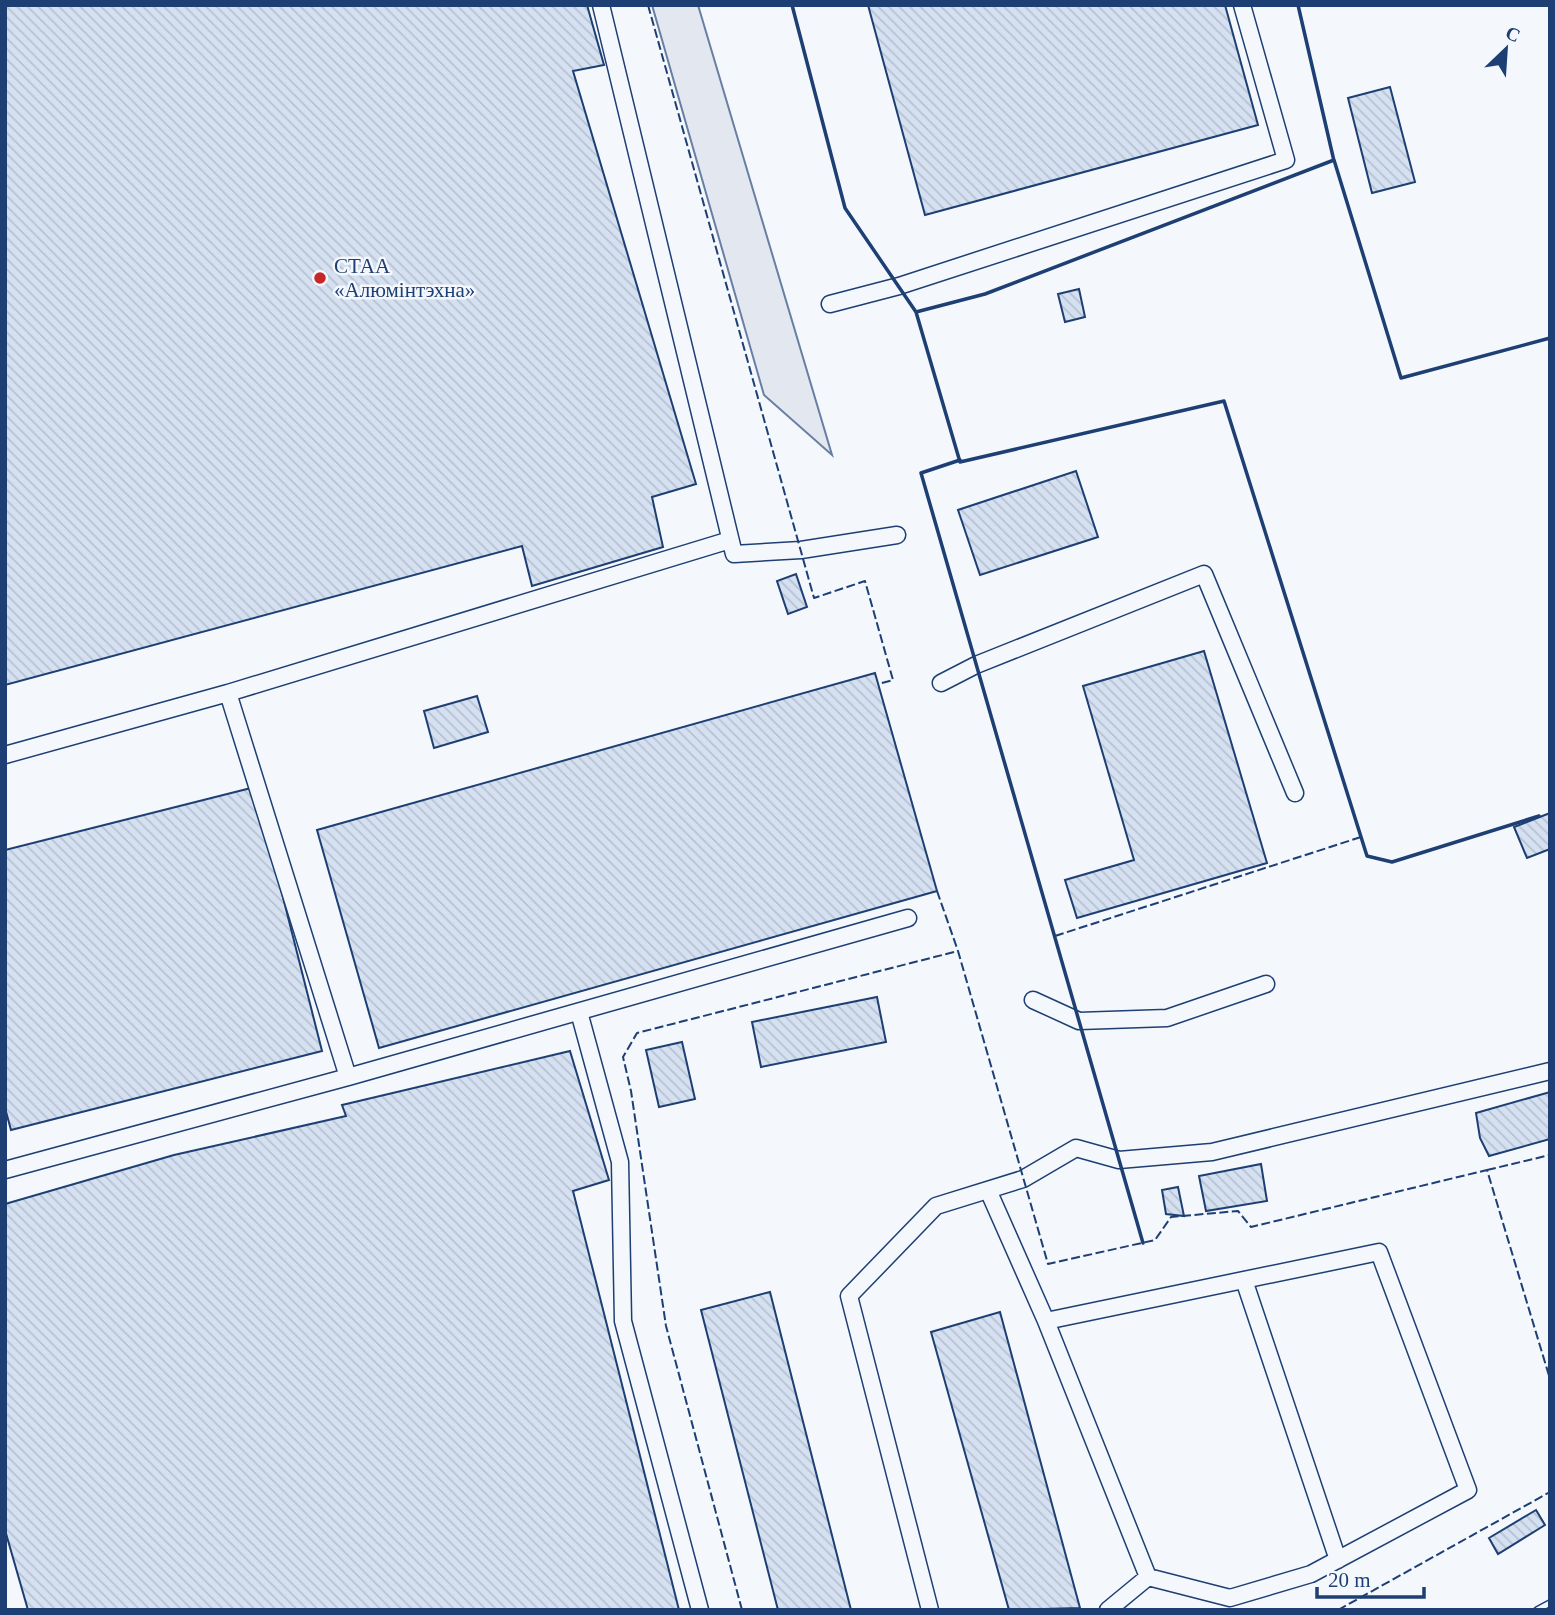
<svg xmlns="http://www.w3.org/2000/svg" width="1555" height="1615" font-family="'Times New Roman',serif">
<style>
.parking{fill:#e3e8f0;stroke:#687fa3;stroke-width:2}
.building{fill:url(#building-back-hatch);stroke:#1d3f73;stroke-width:2}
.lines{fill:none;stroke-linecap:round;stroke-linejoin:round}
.service-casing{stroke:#1d3f73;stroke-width:19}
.service{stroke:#f4f7fb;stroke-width:16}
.rail-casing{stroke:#1d3f73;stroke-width:8}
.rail{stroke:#f4f7fb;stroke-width:5;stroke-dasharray:16;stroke-linecap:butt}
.fence{stroke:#1d3f73;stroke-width:2;stroke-dasharray:9 3.5;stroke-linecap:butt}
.wall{stroke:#1d3f73;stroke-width:3.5}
.poi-dot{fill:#c62828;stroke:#f4f7fb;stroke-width:2.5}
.labels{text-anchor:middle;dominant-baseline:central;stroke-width:5;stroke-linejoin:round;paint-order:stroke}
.poi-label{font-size:21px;fill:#1d3f73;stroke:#f4f7fb;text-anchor:start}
</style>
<defs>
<pattern id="building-back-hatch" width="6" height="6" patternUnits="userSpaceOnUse" patternTransform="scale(1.75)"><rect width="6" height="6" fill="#d5e0f0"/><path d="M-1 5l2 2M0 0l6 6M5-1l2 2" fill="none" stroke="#b6c1d1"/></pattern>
</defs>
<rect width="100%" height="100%" fill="#f4f7fb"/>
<path class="parking" d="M652 5H698L832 455 764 395Z"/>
<path class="building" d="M5 5H587L604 65 573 71 696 484 652 497 663 547 532 586 522 546 5 685Z
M868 5H1225L1258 125 925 215Z
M1390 87 1415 182 1372 193 1348 98Z
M1079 289 1085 317 1065 322 1058 294Z
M1076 471 1098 537 980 575 958 510Z
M796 574 807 607 788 614 777 581Z
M1204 651 1267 863 1077 918 1065 880 1134 860 1083 686Z
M875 673 937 891 379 1048 317 830Z
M477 696 488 732 434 748 424 711Z
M255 787 322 1051 11 1130 5 1108V850Z
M1550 813V849L1527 858 1514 827Z
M877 997 886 1042 761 1067 752 1022Z
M682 1042 695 1099 659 1107 646 1050Z
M570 1051 609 1180 573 1191 679 1610H28L5 1530V1204L174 1155 346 1116 342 1105Z
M1550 1092V1139L1489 1156 1480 1138 1476 1113Z
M1261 1164 1267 1201 1206 1211 1199 1176Z
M1178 1187 1184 1216 1166 1214 1162 1190Z
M770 1292 851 1610H778L701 1310Z
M1000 1312 1080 1608 1009 1610 931 1332Z
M1536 1510 1545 1525 1498 1554 1489 1538Z"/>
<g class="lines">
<defs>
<path id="service" d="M601 5 734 554 801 550 897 535
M830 304 899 286 1286 160 1242 5
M730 540 228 693 348 1077 908 918
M941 683 976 665 1204 574 1295 793
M5 755 228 693
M1033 1000 1079 1021 1167 1018 1266 984
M579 1012 620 1162 623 1321 700 1610
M5 1170 348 1077
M988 1190 1046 1321 1379 1252 1468 1490 1311 1574 1230 1598 1148 1577 1108 1610
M1244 1280 1338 1560
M1046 1321 1148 1577
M930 1610 849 1296 936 1206 1023 1179 1076 1148 1119 1160 1212 1152 1550 1071"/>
</defs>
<use href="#service" class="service-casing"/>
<use href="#service" class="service"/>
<defs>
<path id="rail" d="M1537 1610 1550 1603"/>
</defs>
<use href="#rail" class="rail-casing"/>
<use href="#rail" class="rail"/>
<path class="fence" d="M648 5 814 598 865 581 893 680 878 684
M937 891 958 951
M1055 936 1361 837
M1487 1170 1550 1155
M742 1610 666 1326 631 1091 623 1057 637 1033 958 951 1048 1264 1155 1240 1171 1217 1238 1211 1251 1227 1487 1170 1550 1379
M1338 1610 1550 1492"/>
<path class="wall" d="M792 5 845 208 916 312
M1298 5 1334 161
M960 460 921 473 1143 1243
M1539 816 1392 862 1367 856 1224 401 960 462 916 312 985 294 1334 160 1401 378 1550 338"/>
</g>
<circle class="poi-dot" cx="320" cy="278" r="7"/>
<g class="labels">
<g class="poi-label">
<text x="334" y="266">СТАА<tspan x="334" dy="24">«Алюмінтэхна»</tspan></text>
</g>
</g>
<rect width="1555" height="1615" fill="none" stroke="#1d3f73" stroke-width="14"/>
<g transform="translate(1506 49) rotate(25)" stroke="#f4f7fb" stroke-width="5" paint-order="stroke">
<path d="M0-5L12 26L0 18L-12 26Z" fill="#1d3f73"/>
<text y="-10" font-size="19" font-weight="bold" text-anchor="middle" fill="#1d3f73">С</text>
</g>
<path d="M1317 1587v10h107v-10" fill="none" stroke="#1d3f73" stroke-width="3.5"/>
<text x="1328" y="1587" font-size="21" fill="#1d3f73" stroke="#f4f7fb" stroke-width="5" paint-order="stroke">20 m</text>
</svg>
